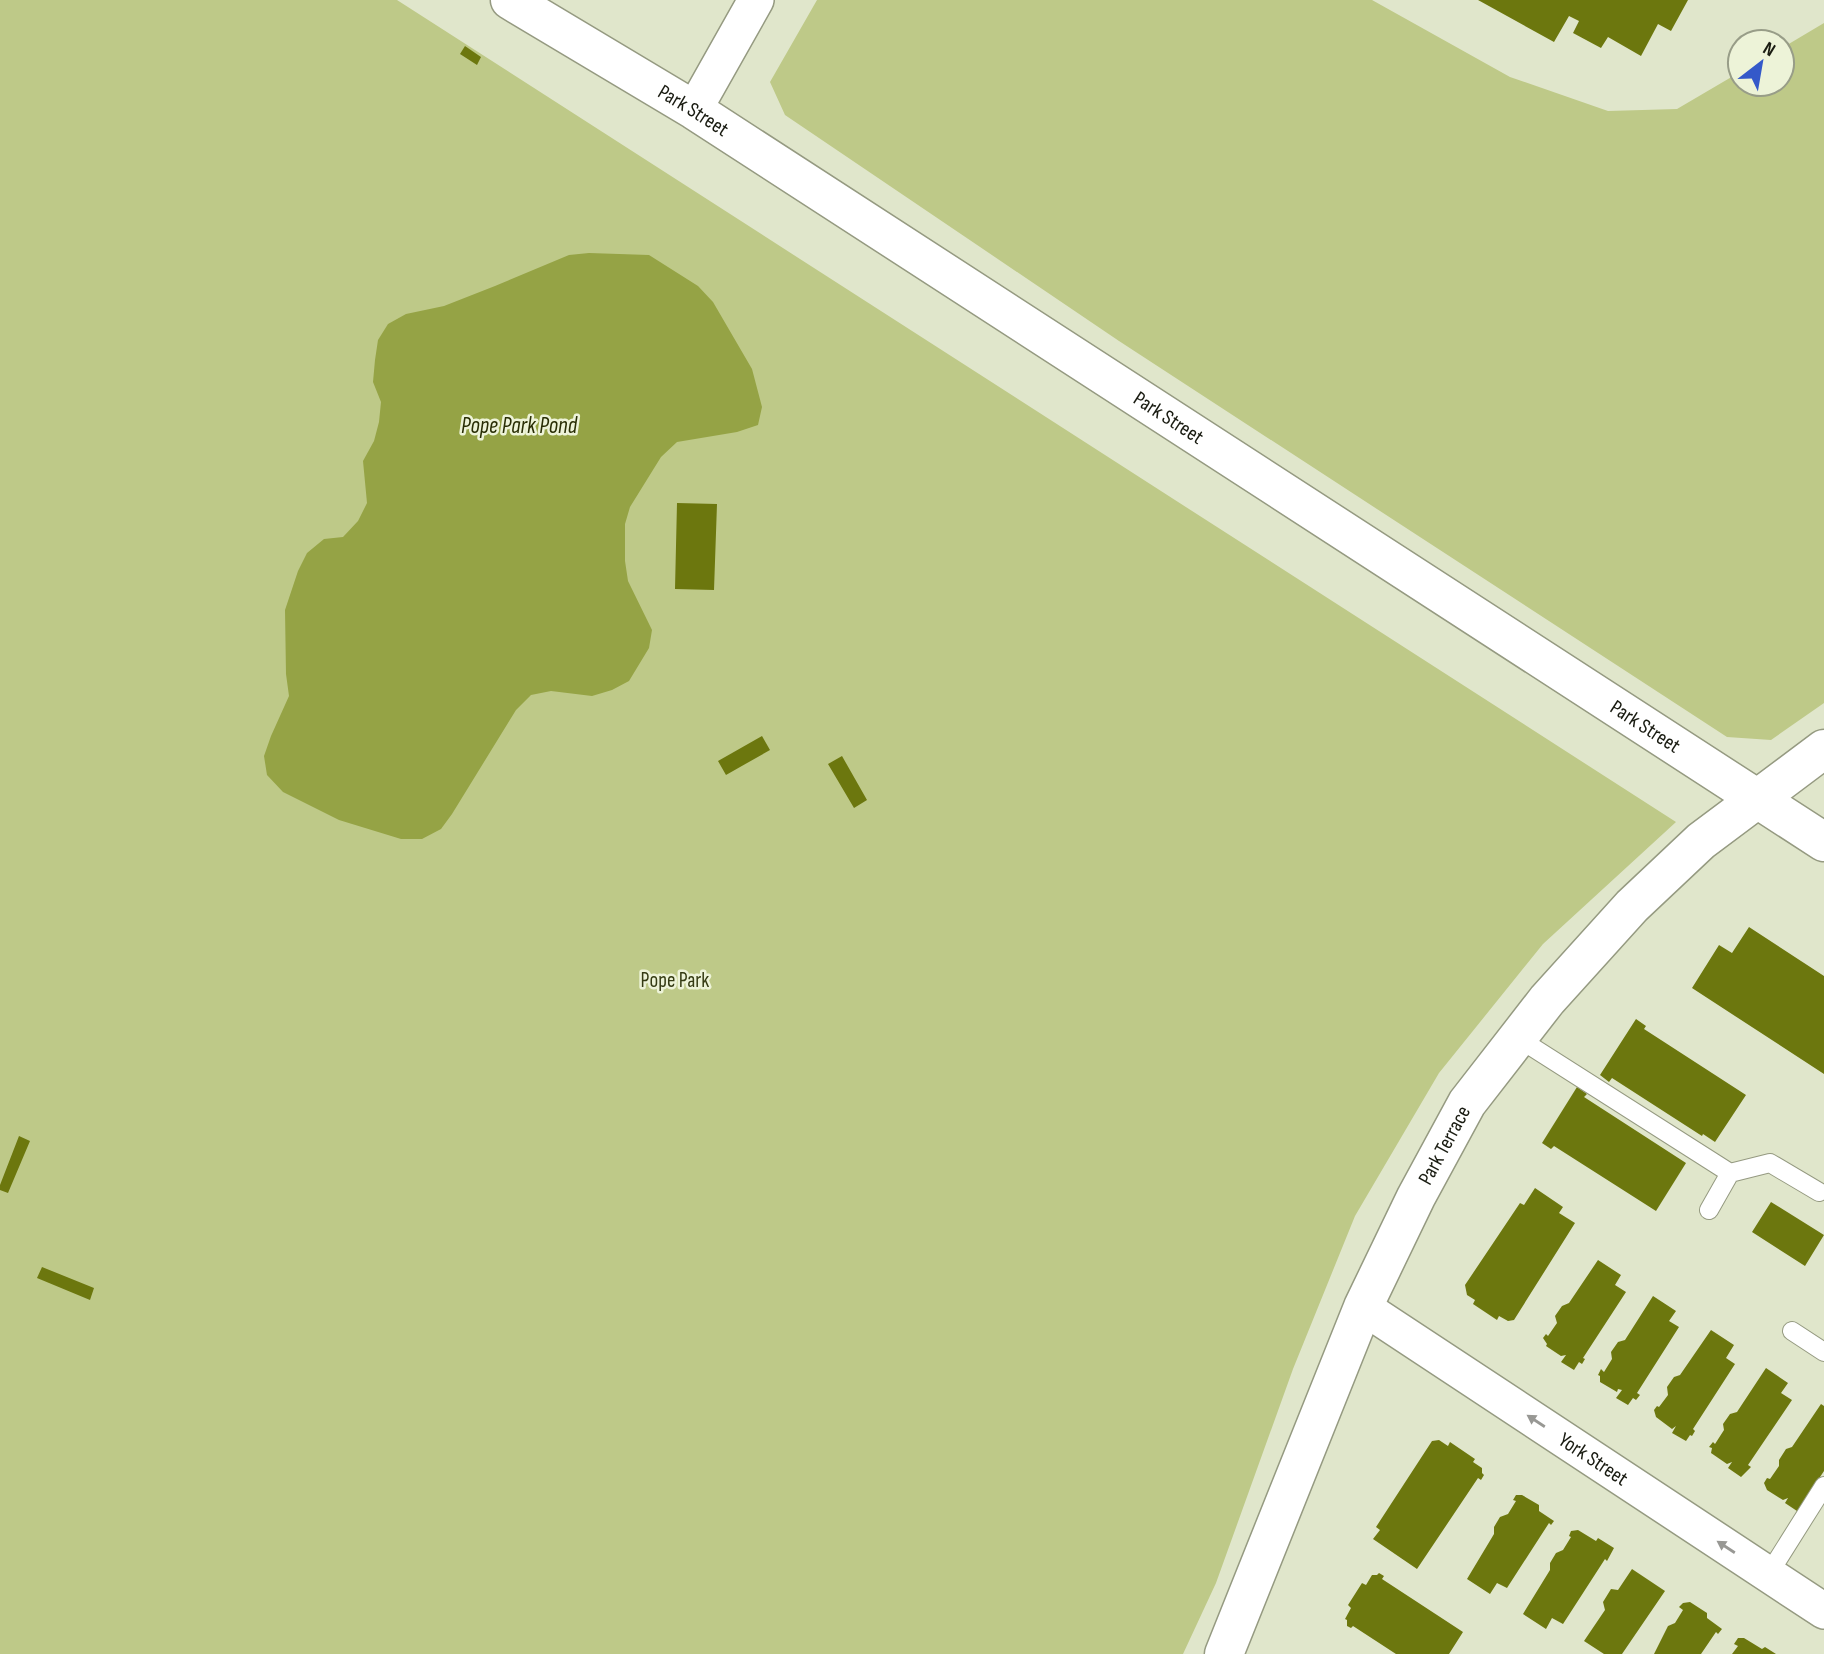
<svg xmlns="http://www.w3.org/2000/svg" width="1824" height="1654" font-family="'Sofia Sans Condensed',sans-serif">
<style>
.green{fill:#bec988}
.water{fill:#95a345}
.building{fill:#6c770e}
.lines{fill:none;stroke-linecap:round;stroke-linejoin:round}
.service-casing{stroke:#959a81;stroke-width:20}
.minor-casing{stroke:#959a81;stroke-width:38}
.secondary-casing{stroke:#959a81;stroke-width:41}
.service{stroke:#fff;stroke-width:18}
.minor{stroke:#fff;stroke-width:35}
.secondary{stroke:#fff;stroke-width:38}
.oneway{fill:#989894}
.labels{text-anchor:middle;dominant-baseline:central;stroke-width:5;stroke-linejoin:round;paint-order:stroke}
.street-label{font-size:21px;fill:#191b11;stroke:#edf3d8}
.park-label{font-size:21px;fill:#353b13;stroke:#edf3d8}
.water-label{font-size:23px;font-style:italic;fill:#292e05;stroke:#edf3d8}
</style>
<rect width="100%" height="100%" fill="#e0e6cb"/>
<path class="green" d="M0 0H397L1676 822 1543 944 1439 1073 1355 1216 1293 1369 1216 1583 1183 1654H0Z
M817 0H1372L1510 77 1608 111 1677 109 1740 72V84H1782V48L1824 23V703L1771 740 1727 737 1119 341 785 115 770 82Z"/>
<path class="water" d="M589 253 649 255 698 286 713 302 752 369 762 407 758 425 737 432 677 442 661 457 630 507 625 524V561L628 581 652 630 649 648 629 681 612 690 592 696 551 691 531 695 516 710 452 814 441 829 422 839H401L339 820 283 792 267 775 264 756 271 736 289 696 286 674 285 610 298 571 307 553 324 539 343 537 358 521 367 503 363 461 374 441 379 422 381 402 373 382 375 360 378 340 388 324 406 314 444 306 495 286 569 255Z"/>
<path class="building" d="M1478 0H1688L1671 31 1658 24 1641 56 1608 37 1601 48 1573 33 1579 21 1569 16 1554 42Z
M465 46 481 57 477 65 460 54Z
M677 503 717 504 714 590 675 589Z
M762 736 770 750 726 775 718 761Z
M842 756 867 800 854 808 828 764Z
M1749 927 1824 976V1074L1692 988 1719 945 1732 953Z
M1636 1019 1646 1026 1644 1029 1746 1095 1715 1142 1703 1134 1702 1136 1612 1078 1609 1082 1600 1075Z
M1577 1087 1587 1094 1584 1097 1686 1163 1656 1211 1554 1146 1551 1149 1542 1143Z
M19 1136 30 1141 8 1193 0 1190V1185Z
M1535 1188 1563 1207 1559 1213 1575 1223 1514 1320 1508 1321 1499 1316 1497 1320 1473 1304 1475 1300 1467 1295 1465 1285 1520 1203 1524 1205Z
M1771 1202 1824 1235 1805 1266 1752 1232Z
M1598 1260 1621 1275 1615 1285 1626 1292 1583 1358 1585 1359 1582 1364 1579 1362 1574 1370 1561 1362 1566 1355 1561 1356 1546 1346 1547 1344 1543 1338 1546 1334 1548 1336 1557 1323 1555 1316 1562 1306 1569 1303Z
M42 1267 94 1288 90 1300 37 1278Z
M1653 1296 1676 1311 1669 1321 1679 1327 1637 1393 1640 1395 1636 1400 1633 1398 1628 1405 1616 1398 1622 1390 1618 1389 1617 1392 1600 1382V1376L1598 1375 1601 1369 1604 1372 1612 1359 1611 1352 1618 1342 1625 1340Z
M1711 1330 1734 1345 1726 1358 1735 1364 1693 1429 1695 1431 1692 1436 1690 1435 1686 1441 1672 1433 1676 1426 1672 1429 1656 1417 1654 1410 1657 1406 1659 1407 1668 1395 1667 1387 1674 1377 1680 1375Z
M1766 1368 1788 1383 1781 1393 1792 1400 1748 1465 1751 1467 1741 1477 1728 1468 1732 1462 1727 1464 1711 1453 1712 1448 1709 1447 1713 1442 1715 1444 1724 1430 1723 1424 1730 1414 1737 1412Z
M1821 1404 1824 1406V1471L1804 1501V1508L1801 1506 1797 1511 1785 1503 1788 1498 1783 1500 1767 1490 1764 1483 1767 1478 1770 1479 1779 1466V1460L1786 1449 1792 1447Z
M1439 1440 1448 1446 1450 1442 1475 1459 1473 1462 1482 1468V1473L1484 1475 1481 1480 1478 1478 1417 1569 1373 1539 1380 1530 1376 1527 1432 1441Z
M1516 1495H1522L1539 1505V1511L1554 1521 1551 1525 1549 1523 1507 1588 1497 1583 1490 1594 1467 1579 1494 1534V1527L1500 1517 1508 1514 1516 1501 1513 1500Z
M1578 1530 1596 1541 1598 1538 1614 1548 1607 1561 1605 1559 1563 1624 1552 1618 1546 1629 1523 1614 1550 1570V1563L1556 1553 1563 1550 1571 1537 1569 1536 1571 1531Z
M1632 1569 1665 1591 1622 1654H1604L1584 1641 1605 1610 1603 1602 1611 1589 1618 1590Z
M1379 1573 1384 1576 1382 1579 1463 1632 1449 1654H1396L1353 1626 1351 1628 1347 1626V1620L1345 1619 1351 1608 1348 1605 1362 1583 1366 1585 1372 1575H1377Z
M1690 1602 1707 1613V1618L1722 1629 1718 1634 1716 1632 1701 1654H1654L1668 1626 1675 1623 1683 1610 1679 1607 1683 1603Z
M1738 1638H1744L1762 1649 1765 1647 1776 1654H1732L1738 1646 1734 1644Z"/>
<g class="lines">
<defs>
<path id="service" d="M1518 1038 1730 1173 1770 1163 1819 1192
M1709 1210 1730 1173
M1792 1331 1824 1352
M1768 1575 1824 1486"/>
<g id="minor">
<path d="M694 110 756 0"/>
<path id="s1" d="M1363 1307 1824 1611"/>
</g>
<g id="secondary">
<path id="s2" d="M510 0 694 110 1824 842"/>
<path id="s3" d="M1224 1654 1363 1307 1416 1197 1467 1103 1547 1000 1632 906 1701 841 1824 749"/>
</g>
</defs>
<use href="#service" class="service-casing"/>
<use href="#minor" class="minor-casing"/>
<use href="#secondary" class="secondary-casing"/>
<use href="#service" class="service"/>
<use href="#minor" class="minor"/>
<use href="#secondary" class="secondary"/>
</g>
<defs><path id="oneway-solid" d="M-6-.8H1V-3.2L6.5 0L1 3.2V.8H-6Z" transform="scale(1.75)"/></defs>
<g class="oneway">
<use href="#oneway-solid" transform="translate(1536 1421) rotate(-147)"/>
<use href="#oneway-solid" transform="translate(1726 1547) rotate(-147)"/>
</g>
<g class="labels">
<g class="street-label">
<text stroke="none"><textPath href="#s2" startOffset="214">Park Street</textPath></text>
<text stroke="none"><textPath href="#s2" startOffset="780">Park Street</textPath></text>
<text stroke="none"><textPath href="#s2" startOffset="1348">Park Street</textPath></text>
<text stroke="none"><textPath href="#s3" startOffset="555">Park Terrace</textPath></text>
<text stroke="none"><textPath href="#s1" startOffset="276">York Street</textPath></text>
</g>
<g class="park-label">
<text x="675" y="980">Pope Park</text>
</g>
<g class="water-label">
<text x="519" y="426">Pope Park Pond</text>
</g>
</g>
<g transform="translate(1761 63) rotate(31)"><circle r="33" fill="#edf3d8" stroke="#989d88" stroke-width="2"/>
<path d="M0-5L12 26L0 18L-12 26Z" fill="#3459c9"/>
<text y="-10" font-size="19" font-weight="bold" text-anchor="middle" fill="#191b11">N</text>
</g>
</svg>
